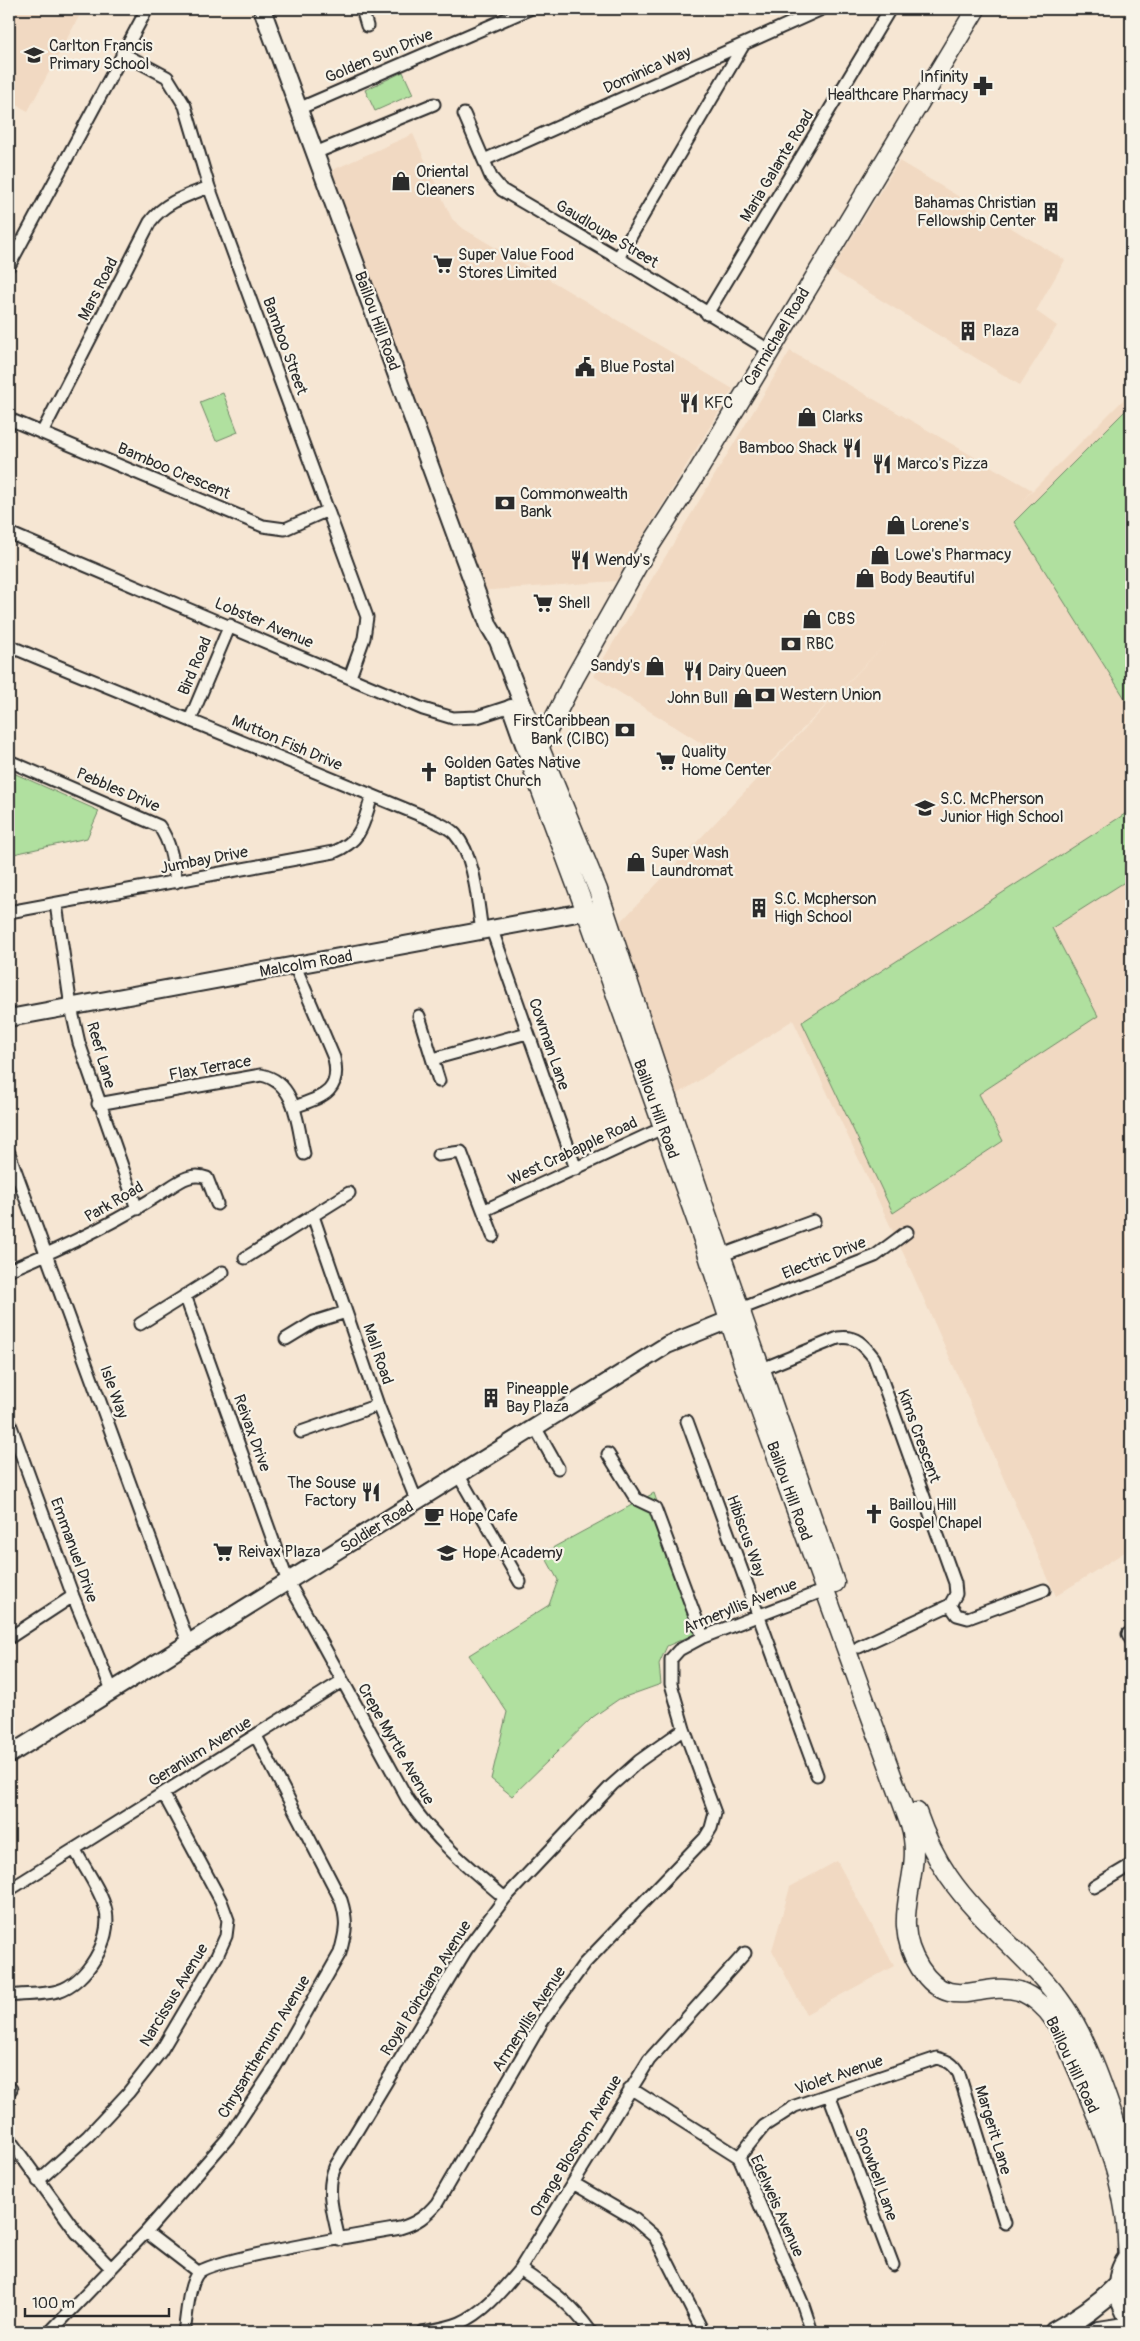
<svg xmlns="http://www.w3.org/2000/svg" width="1140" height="2341" font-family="Pangolin,sans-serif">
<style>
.built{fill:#f1d9c2}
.green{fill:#b0e09f;stroke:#6e8665}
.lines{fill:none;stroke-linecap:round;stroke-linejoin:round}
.street-casing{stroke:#2b2b2b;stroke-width:15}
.secondary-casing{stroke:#2b2b2b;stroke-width:20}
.primary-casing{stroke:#2b2b2b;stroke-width:21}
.highway-casing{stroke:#2b2b2b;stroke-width:24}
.street{stroke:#f7f3e8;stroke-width:11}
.secondary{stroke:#f7f3e8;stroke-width:16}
.primary{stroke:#f7f3e8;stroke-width:18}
.highway{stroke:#f7f3e8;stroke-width:20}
.labels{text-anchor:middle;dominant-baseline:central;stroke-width:4.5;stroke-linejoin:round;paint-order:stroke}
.poi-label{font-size:16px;fill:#2b2b2b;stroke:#f7f3e8;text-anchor:start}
.street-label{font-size:16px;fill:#2b2b2b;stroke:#f7f3e8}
</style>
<rect width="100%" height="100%" fill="#f6e6d3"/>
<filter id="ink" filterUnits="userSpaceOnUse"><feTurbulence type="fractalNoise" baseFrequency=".02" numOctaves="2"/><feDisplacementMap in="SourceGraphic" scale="10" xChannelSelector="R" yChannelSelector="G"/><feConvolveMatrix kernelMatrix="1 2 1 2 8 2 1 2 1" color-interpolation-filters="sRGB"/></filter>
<g filter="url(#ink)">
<path class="built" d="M9 9H83L28 111 9 101Z
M413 134 452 219 464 229 733 389 616 581 478 591 326 173Z
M899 161 1065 260 1036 311 1057 326 1020 385 832 270Z
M790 351 1032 490 1022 501 1131 392V1548L1056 1596 905 1257 793 1020 675 1096 616 927 886 643 756 777 593 676Z
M837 1861 894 1966 806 2014 772 1950 790 1887Z"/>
<path class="green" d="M403 72 413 94 375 111 365 90Z
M223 393 238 432 216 441 200 402Z
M1131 405V708L1014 522Z
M9 771 99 811 87 838 9 855Z
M1131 810V878L1052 928 1098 1016 979 1094 1003 1141 893 1213 802 1022Z
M654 1493 702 1631 667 1646 659 1664 661 1684 619 1699 593 1717 512 1796 491 1779 507 1712 469 1655 549 1605 558 1580 543 1553Z"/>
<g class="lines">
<defs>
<path id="street" d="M362 9 367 26
M122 53 167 77 185 106 209 187 367 617 364 638 350 677
M298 109 529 9
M464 114 491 177 502 190 618 258 769 350
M315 153 434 104
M484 160 822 9
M618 258 744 44
M9 266 147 9
M707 314 890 9
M9 419 263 526 285 529 328 510
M42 433 150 222C165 202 186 196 209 187
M9 533 423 709 453 718 477 717 511 706
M9 646 432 820C440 824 449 827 455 834 476 858 477 901 482 931
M190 720 230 625
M9 761 159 826C171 843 173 861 176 882
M56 904 71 1007 79 1043 137 1209
M9 912 334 852C363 840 363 823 372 796
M492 930 576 1169
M419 1016 439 1081
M433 1059 527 1033
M98 1104 261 1075C297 1082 297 1125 304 1154
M294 1107C321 1097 342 1093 334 1058L295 966
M9 1153 188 1642
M438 1155 461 1152 493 1236
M485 1210 669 1125
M313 1216 378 1405 417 1502
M722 1255 814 1221
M245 1258 349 1193
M9 1270C65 1247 118 1222 169 1188 181 1180 193 1172 207 1178L217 1204
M185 1295 288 1582 300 1603 408 1800C434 1839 469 1868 505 1898
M743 1314 748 1306 875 1256 907 1232
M140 1324 223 1272
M286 1339 314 1322 346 1312
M762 1369 838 1338C856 1335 864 1345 874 1358L955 1583 956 1594 950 1605 859 1647
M9 1421 73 1596 112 1690
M687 1421 817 1775
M535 1427 558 1468
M301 1432 378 1405
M608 1454 636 1499 655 1508 703 1637
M459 1476 520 1582
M950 1605 957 1615 968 1618 1044 1590
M1128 1634 1131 1640
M9 1638 73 1596
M1094 1887 1131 1865
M9 1890 342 1681
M9 1996C24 1994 43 1995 58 1991 87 1982 112 1940 106 1911 102 1892 84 1867 75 1850
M630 2088 739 2157 802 2302 812 2332
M9 2091 11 2089
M829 2095 893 2265
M9 2139 77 2233 111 2268
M739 2157 764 2126 795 2106 937 2058C948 2061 953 2063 959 2074L1005 2223
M38 2181 88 2136 128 2093 161 2051 217 1956 226 1936 228 1920 221 1901 164 1795
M573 2183 633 2218 655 2237 703 2332
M146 2232 198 2272
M339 2240C334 2215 325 2191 335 2167L466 1950 505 1898 612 1785 639 1761 684 1729
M520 2269C550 2290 569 2301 591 2332
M50 2332 146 2232 228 2138 275 2067 340 1953C346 1931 348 1922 341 1900L256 1736
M184 2332C187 2317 188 2284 198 2273 210 2259 371 2233 400 2228 417 2223 426 2216 437 2203L542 2022 584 1964 705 1838 711 1828 715 1813 684 1729 671 1684V1659L679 1650 703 1637 825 1590
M422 2332C434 2330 448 2328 460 2323 485 2312 503 2289 520 2269L649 2060 745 1953"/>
<path id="secondary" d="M262 9 489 626 498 641 539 746
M511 708 531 764
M9 1018 599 909
M9 1755 667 1345 741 1315"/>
<path id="primary" d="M976 9 698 471 639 563 575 677 531 764 591 925 699 1228 747 1375 910 1825C926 1876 886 1915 920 1968 951 2015 980 1980 1019 1991 1033 1996 1046 2008 1054 2020 1064 2035 1070 2054 1078 2071 1097 2116 1118 2165 1125 2214 1127 2229 1127 2244 1128 2259
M539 746 598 890 675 1122 835 1583
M917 1812C925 1835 935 1857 949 1877 982 1925 1032 1959 1065 2007 1094 2049 1114 2120 1131 2169"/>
<path id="highway" d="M1131 2255C1114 2274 1117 2299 1131 2319
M1055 2332C1079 2319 1100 2304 1119 2285
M1099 2332 1131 2327"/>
</defs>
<use href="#street" class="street-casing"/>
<use href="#secondary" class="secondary-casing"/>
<use href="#primary" class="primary-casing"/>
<use href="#highway" class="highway-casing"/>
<use href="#street" class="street"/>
<use href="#secondary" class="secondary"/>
<use href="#primary" class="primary"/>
<use href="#highway" class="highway"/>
</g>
</g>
<defs>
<symbol id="school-bare" viewBox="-9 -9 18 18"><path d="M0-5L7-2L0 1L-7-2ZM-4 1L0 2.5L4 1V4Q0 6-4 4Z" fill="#2b2b2b" stroke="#f7f3e8" stroke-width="2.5" paint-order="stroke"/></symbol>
<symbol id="pharmacy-bare" viewBox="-9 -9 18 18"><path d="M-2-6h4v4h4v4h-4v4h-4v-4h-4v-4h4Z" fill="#2b2b2b" stroke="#f7f3e8" stroke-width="2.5" paint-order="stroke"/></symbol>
<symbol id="shop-bare" viewBox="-9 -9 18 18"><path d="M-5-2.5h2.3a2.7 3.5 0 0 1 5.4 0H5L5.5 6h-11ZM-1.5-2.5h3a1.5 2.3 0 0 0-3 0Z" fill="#2b2b2b" stroke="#f7f3e8" stroke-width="2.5" paint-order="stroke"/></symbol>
<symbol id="building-bare" viewBox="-9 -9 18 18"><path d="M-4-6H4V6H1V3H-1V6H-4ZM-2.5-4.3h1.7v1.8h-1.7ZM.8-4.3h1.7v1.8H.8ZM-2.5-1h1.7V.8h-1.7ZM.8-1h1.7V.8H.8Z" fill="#2b2b2b" stroke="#f7f3e8" stroke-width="2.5" paint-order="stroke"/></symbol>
<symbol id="supermarket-bare" viewBox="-9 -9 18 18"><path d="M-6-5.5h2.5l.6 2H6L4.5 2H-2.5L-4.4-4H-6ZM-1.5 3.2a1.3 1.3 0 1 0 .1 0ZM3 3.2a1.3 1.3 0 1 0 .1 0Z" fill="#2b2b2b" stroke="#f7f3e8" stroke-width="2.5" paint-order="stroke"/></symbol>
<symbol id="civic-bare" viewBox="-9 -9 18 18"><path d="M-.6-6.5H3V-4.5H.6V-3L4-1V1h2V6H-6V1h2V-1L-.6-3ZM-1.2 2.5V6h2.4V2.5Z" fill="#2b2b2b" stroke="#f7f3e8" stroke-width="2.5" paint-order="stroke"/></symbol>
<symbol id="restaurant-bare" viewBox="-9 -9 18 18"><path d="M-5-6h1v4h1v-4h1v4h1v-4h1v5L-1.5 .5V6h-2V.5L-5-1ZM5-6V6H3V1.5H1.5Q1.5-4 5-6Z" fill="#2b2b2b" stroke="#f7f3e8" stroke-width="2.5" paint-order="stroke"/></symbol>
<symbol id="bank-bare" viewBox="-9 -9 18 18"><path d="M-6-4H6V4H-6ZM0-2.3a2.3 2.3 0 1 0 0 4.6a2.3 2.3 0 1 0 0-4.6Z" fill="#2b2b2b" stroke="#f7f3e8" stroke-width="2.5" paint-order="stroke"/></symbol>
<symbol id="church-bare" viewBox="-9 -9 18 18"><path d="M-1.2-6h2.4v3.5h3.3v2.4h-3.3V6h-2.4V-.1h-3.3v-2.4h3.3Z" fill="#2b2b2b" stroke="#f7f3e8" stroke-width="2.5" paint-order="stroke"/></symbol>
<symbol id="cafe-bare" viewBox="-9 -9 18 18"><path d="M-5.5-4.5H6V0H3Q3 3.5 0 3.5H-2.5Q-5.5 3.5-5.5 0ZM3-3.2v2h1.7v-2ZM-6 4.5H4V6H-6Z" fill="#2b2b2b" stroke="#f7f3e8" stroke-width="2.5" paint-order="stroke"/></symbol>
</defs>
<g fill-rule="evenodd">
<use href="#school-bare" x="20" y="41" width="28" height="28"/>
<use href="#pharmacy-bare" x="969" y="72" width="28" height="28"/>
<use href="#shop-bare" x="387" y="167" width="28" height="28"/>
<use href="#building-bare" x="1037" y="198" width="28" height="28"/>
<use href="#supermarket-bare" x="429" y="250" width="28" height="28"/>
<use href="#building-bare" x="954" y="317" width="28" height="28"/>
<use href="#civic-bare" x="571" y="353" width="28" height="28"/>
<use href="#restaurant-bare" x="675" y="389" width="28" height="28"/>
<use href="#shop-bare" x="793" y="403" width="28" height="28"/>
<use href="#restaurant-bare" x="838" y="434" width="28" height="28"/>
<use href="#restaurant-bare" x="868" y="450" width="28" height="28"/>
<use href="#bank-bare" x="491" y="489" width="28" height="28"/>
<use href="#shop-bare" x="882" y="511" width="28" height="28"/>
<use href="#shop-bare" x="866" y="541" width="28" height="28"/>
<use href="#restaurant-bare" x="566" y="546" width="28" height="28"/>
<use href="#shop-bare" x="851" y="564" width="28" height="28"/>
<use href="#supermarket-bare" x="529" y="589" width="28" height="28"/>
<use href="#shop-bare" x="798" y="605" width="28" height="28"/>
<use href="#bank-bare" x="777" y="630" width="28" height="28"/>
<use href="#shop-bare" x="641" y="652" width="28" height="28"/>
<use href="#restaurant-bare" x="679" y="657" width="28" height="28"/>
<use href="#bank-bare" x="751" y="681" width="28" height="28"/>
<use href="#shop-bare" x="729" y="684" width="28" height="28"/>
<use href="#bank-bare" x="611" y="716" width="28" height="28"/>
<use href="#supermarket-bare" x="652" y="747" width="28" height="28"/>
<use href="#church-bare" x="415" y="758" width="28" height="28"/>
<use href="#school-bare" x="911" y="794" width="28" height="28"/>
<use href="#shop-bare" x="622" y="848" width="28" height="28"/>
<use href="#building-bare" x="745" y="894" width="28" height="28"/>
<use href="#building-bare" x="477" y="1384" width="28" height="28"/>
<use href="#restaurant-bare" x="357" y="1478" width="28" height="28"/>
<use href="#church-bare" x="860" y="1500" width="28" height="28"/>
<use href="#cafe-bare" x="420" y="1502" width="28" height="28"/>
<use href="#supermarket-bare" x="209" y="1538" width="28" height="28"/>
<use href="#school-bare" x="433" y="1539" width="28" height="28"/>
</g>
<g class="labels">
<g class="poi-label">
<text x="49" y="46">Carlton Francis<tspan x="49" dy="18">Primary School</tspan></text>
<text x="968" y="77" text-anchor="end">Infinity<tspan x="968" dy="18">Healthcare Pharmacy</tspan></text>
<text x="416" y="172">Oriental<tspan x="416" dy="18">Cleaners</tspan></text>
<text x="1036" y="203" text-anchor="end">Bahamas Christian<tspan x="1036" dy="18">Fellowship Center</tspan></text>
<text x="458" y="255">Super Value Food<tspan x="458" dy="18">Stores Limited</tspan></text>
<text x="983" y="331">Plaza</text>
<text x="600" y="367">Blue Postal</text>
<text x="704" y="403">KFC</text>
<text x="822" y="417">Clarks</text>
<text x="837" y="448" text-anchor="end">Bamboo Shack</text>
<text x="897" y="464">Marco's Pizza</text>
<text x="520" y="494">Commonwealth<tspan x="520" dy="18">Bank</tspan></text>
<text x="911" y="525">Lorene's</text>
<text x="895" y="555">Lowe's Pharmacy</text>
<text x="595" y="560">Wendy's</text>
<text x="880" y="578">Body Beautiful</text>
<text x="558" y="603">Shell</text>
<text x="827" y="619">CBS</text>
<text x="806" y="644">RBC</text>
<text x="640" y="666" text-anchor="end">Sandy's</text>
<text x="708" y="671">Dairy Queen</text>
<text x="780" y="695">Western Union</text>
<text x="728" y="698" text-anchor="end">John Bull</text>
<text x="610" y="721" text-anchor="end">FirstCaribbean<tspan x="610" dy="18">Bank (CIBC)</tspan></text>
<text x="681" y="752">Quality<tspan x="681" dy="18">Home Center</tspan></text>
<text x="444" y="763">Golden Gates Native<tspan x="444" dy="18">Baptist Church</tspan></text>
<text x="940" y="799">S.C. McPherson<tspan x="940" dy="18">Junior High School</tspan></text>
<text x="651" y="853">Super Wash<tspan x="651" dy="18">Laundromat</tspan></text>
<text x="774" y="899">S.C. Mcpherson<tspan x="774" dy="18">High School</tspan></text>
<text x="506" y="1389">Pineapple<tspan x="506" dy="18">Bay Plaza</tspan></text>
<text x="356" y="1483" text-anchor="end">The Souse<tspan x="356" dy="18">Factory</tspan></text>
<text x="889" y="1505">Baillou Hill<tspan x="889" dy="18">Gospel Chapel</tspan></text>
<text x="449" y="1516">Hope Cafe</text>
<text x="238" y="1552">Reivax Plaza</text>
<text x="462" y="1553">Hope Academy</text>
</g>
<g class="street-label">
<text transform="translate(379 56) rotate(-23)">Golden Sun Drive</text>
<text transform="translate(647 70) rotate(-24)">Dominica Way</text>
<text transform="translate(777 166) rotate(-59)">Maria Galante Road</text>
<text transform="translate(607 234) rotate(31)">Gaudloupe Street</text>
<text transform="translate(98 289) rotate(-63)">Mars Road</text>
<text transform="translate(377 321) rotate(70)">Baillou Hill Road</text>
<text transform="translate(777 337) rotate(-59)">Carmichael Road</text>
<text transform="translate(285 346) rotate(70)">Bamboo Street</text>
<text transform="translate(174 471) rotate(23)">Bamboo Crescent</text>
<text transform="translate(264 623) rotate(23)">Lobster Avenue</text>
<text transform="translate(195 666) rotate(-67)">Bird Road</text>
<text transform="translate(287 743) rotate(23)">Mutton Fish Drive</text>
<text transform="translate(118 790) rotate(23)">Pebbles Drive</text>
<text transform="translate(204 860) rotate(-11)">Jumbay Drive</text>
<text transform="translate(306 964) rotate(-10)">Malcolm Road</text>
<text transform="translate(549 1044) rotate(71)">Cowman Lane</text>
<text transform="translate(101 1055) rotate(74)">Reef Lane</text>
<text transform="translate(210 1068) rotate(-10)">Flax Terrace</text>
<text transform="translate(656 1109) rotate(70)">Baillou Hill Road</text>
<text transform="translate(573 1151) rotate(-25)">West Crabapple Road</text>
<text transform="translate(114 1202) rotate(-30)">Park Road</text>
<text transform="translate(824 1258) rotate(-22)">Electric Drive</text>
<text transform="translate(378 1354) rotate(71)">Mall Road</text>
<text transform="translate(114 1392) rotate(70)">Isle Way</text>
<text transform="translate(252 1433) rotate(70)">Reivax Drive</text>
<text transform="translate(919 1436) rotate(70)">Kims Crescent</text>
<text transform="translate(789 1491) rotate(70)">Baillou Hill Road</text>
<text transform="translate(377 1527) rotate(-32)">Soldier Road</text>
<text transform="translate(746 1536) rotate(70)">Hibiscus Way</text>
<text transform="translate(74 1550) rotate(70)">Emmanuel Drive</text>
<text transform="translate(740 1606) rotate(-22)">Armeryllis Avenue</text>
<text transform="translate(396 1744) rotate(60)">Crepe Myrtle Avenue</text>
<text transform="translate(200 1752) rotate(-32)">Geranium Avenue</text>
<text transform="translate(426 1988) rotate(-58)">Royal Poinciana Avenue</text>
<text transform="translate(174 1995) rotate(-59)">Narcissus Avenue</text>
<text transform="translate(529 2019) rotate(-57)">Armeryllis Avenue</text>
<text transform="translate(264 2047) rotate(-59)">Chrysanthemum Avenue</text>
<text transform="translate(1072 2065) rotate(65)">Baillou Hill Road</text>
<text transform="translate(839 2075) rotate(-19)">Violet Avenue</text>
<text transform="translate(993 2130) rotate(73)">Margerit Lane</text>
<text transform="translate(576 2146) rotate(-59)">Orange Blossom Avenue</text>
<text transform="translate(876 2174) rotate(70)">Snowbell Lane</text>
<text transform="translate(777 2206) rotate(66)">Edelweis Avenue</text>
</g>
</g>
<rect width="1140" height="2341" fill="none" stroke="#f7f3e8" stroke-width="30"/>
<rect x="15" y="15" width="1110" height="2311" fill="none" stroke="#2b2b2b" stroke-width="2" filter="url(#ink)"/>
<path d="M25 2308v8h144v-8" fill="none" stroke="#2b2b2b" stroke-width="2.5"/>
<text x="32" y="2308" font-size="15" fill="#2b2b2b" stroke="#f7f3e8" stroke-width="4" paint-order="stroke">100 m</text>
</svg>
